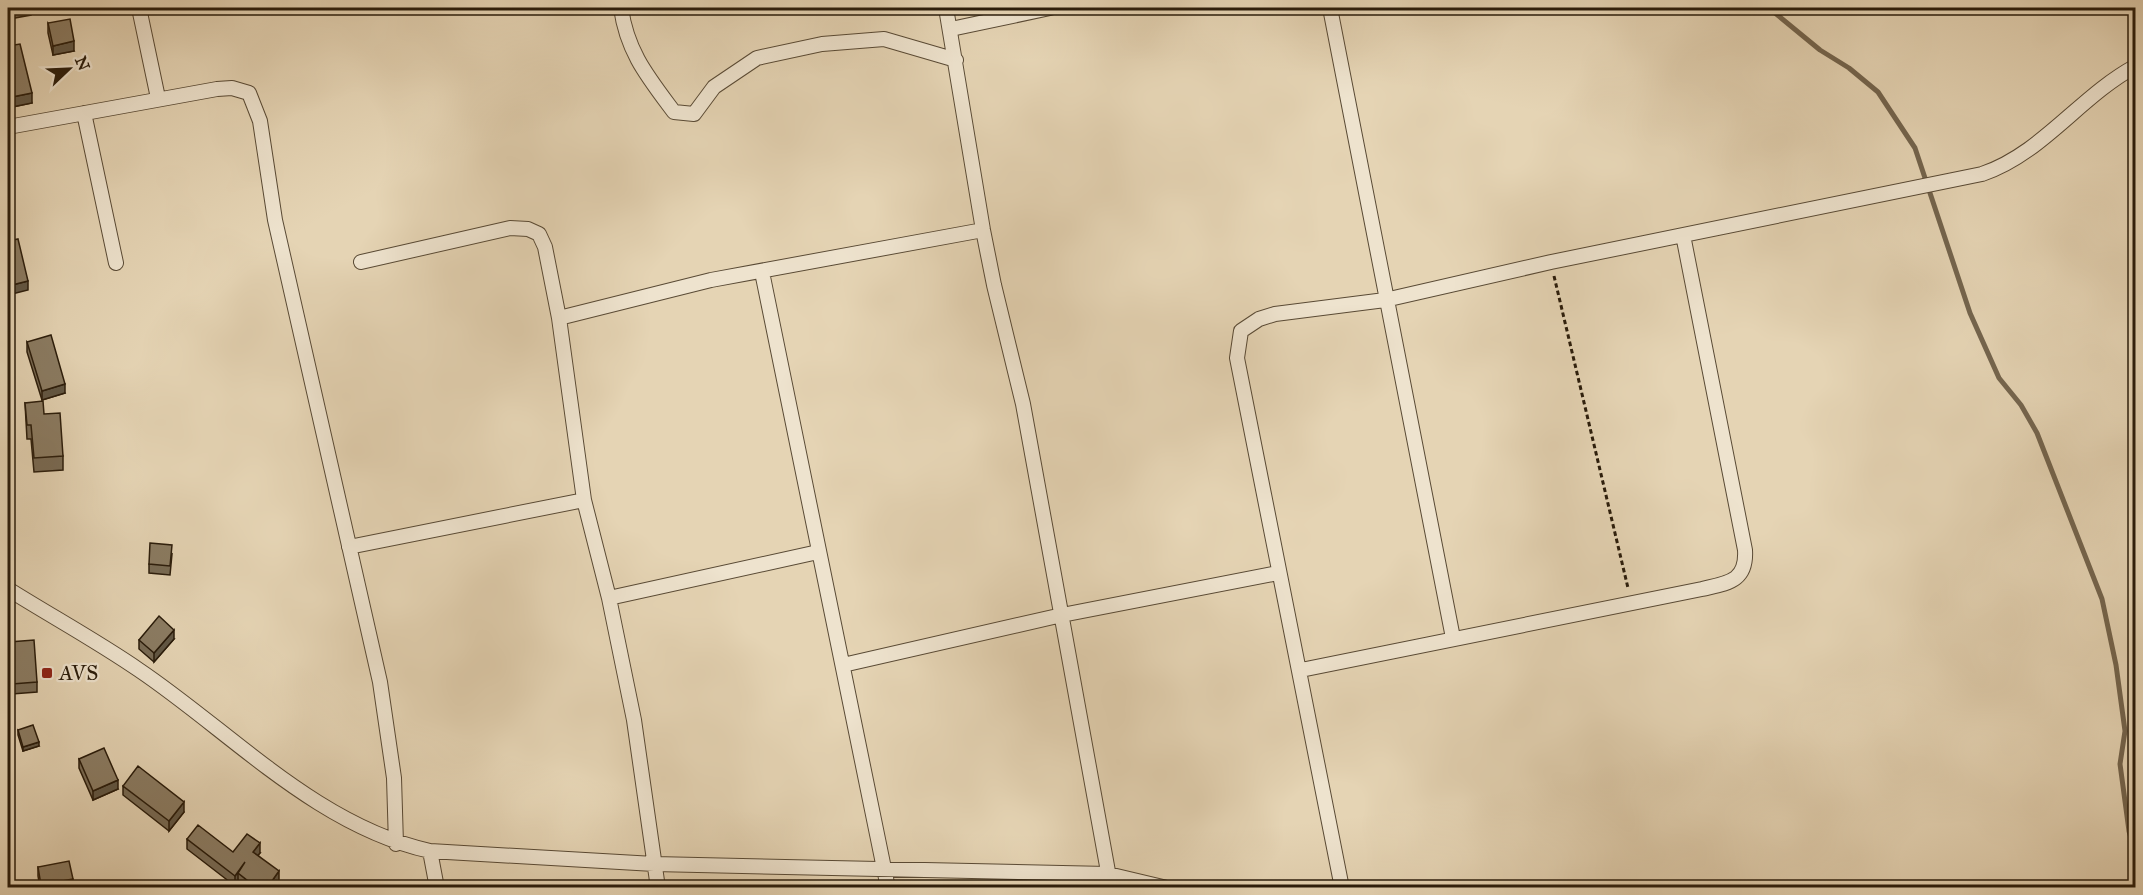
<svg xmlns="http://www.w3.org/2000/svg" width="2143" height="895" font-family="'IM FELL Great Primer',serif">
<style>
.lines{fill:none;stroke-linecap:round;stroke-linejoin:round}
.stream{stroke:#74654e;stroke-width:5}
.minor-casing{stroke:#594a35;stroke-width:16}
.path{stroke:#2a1c0b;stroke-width:3;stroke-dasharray:4.5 3;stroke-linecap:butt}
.minor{stroke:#eee3ce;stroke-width:14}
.wall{fill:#786b55;stroke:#2a1c0b;stroke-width:1.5}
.shaded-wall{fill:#615745;stroke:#2a1c0b;stroke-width:1.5}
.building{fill:#8b7c63;stroke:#2a1c0b;stroke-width:1.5}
.poi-dot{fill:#8f2418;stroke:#eee3ce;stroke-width:2}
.labels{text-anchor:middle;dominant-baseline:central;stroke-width:4.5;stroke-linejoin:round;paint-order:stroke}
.poi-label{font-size:21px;fill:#2a1c0b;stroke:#eee3ce;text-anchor:start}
</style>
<rect width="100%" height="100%" fill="#e5d4b4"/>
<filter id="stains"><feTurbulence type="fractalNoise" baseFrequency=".00333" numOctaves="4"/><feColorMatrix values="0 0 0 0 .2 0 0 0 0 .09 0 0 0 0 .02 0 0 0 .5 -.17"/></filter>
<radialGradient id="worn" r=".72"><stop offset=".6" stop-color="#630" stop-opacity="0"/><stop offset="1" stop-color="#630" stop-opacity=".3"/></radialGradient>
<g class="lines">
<path class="stream" d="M1769 8 1820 50 1849 68 1878 92 1915 148 1970 313 1999 378 2021 405 2037 433 2102 599 2116 665 2125 731 2120 764 2129 831 2136 856"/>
<defs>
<path id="minor" d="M139 8 158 98
M621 8C627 52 648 77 674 112L694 114 714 87 757 58 822 44 884 39 956 60
M946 8 983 230 994 285 1023 404 1111 888
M1330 8 1453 638
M951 29 1050 8
M84 113 116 263
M8 127 217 89 232 88 249 93 260 121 275 220 380 682 394 778 396 844
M361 262 510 228 528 229 539 234 545 247 559 318 584 500 609 598 634 720 658 888
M762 272 888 888
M559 318 711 280 983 230
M349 547 584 500
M8 589C51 616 97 641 139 670 231 732 317 826 430 851L654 864 1108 874 1167 888
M609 598 818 552
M843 665 1062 615 1278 573
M1301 670 1702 589C1727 583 1747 582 1745 550L1683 235
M430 851 437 888
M1342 888 1237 358 1241 331 1259 319 1275 314 1385 300 1551 262 1982 174C2042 154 2080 96 2136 66"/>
</defs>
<use href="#minor" class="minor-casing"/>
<path class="path" d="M1554 276 1628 588"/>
<use href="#minor" class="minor"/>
</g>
<path class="wall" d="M8 8H31V15L9 19Z
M48 23 74 51 53 55 48 33Z
M8 46 32 103 12 107 8 87Z
M27 342 65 393 42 400 27 352Z
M25 403 44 414 63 456V470L34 472 31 439H27Z
M8 406 13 448V453H8Z
M172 554 170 575 149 573V564Z
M174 639 154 662 139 649V640Z
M9 642 37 682V692L12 694Z
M18 730 39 746 23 751 18 735Z
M79 759 118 789 93 800 79 768Z
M123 786 184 812 169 831 123 795Z
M187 839 233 852 260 853 258 855 279 881 274 888H245L238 883V881L235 886 187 849Z
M38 867 73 879V888H40L38 876Z"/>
<path class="shaded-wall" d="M74 41V51L53 55V46Z
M32 93V103L12 107V97Z
M28 281V290L8 295V286Z
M65 384V393L42 400V391Z
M174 630V639L154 662V653Z
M39 742V746L23 751V747Z
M118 780V789L93 800V791Z
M184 802V812L169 831V821Z
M260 843V853L253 861V852Z
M245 862 238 873V881L235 886V876Z
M279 871V881L274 888H267Z"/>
<path class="building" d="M70 19 74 41 53 46 48 23Z
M20 44 32 93 12 97 8 77V46Z
M18 239 28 281 8 286V241Z
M51 335 65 384 42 391 27 342Z
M43 401 44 414 60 413 63 456 34 458 31 425H27L25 403Z
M8 406 13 448H8Z
M150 543 172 545 170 566 149 564Z
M159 616 174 630 154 653 139 640Z
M34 640 37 682 12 684 9 642Z
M33 725 39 742 23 747 18 730Z
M104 748 118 780 93 791 79 759Z
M138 766 184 802 169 821 123 786Z
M198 825 233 852 247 834 260 843 253 852 279 871 267 888H257L238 873 245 862 235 876 187 839Z
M69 861 73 879 41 885 38 867Z"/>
<rect class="poi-dot" x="41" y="667" width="12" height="12" rx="3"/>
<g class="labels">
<g class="poi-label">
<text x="59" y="673">AVS</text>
</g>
</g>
<rect width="2143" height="895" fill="none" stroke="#e5d4b4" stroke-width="30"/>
<rect x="9" y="9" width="2125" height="877" fill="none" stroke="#2a1c0b" stroke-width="3"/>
<rect x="15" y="15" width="2113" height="865" fill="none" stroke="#2a1c0b" stroke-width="1.5"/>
<g transform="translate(69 69) rotate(67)" stroke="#eee3ce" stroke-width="4.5" paint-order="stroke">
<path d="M0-4.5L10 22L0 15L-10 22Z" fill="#2a1c0b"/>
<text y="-9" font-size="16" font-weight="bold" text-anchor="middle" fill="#2a1c0b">N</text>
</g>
<rect width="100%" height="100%" filter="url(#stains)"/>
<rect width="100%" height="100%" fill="url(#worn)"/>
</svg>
